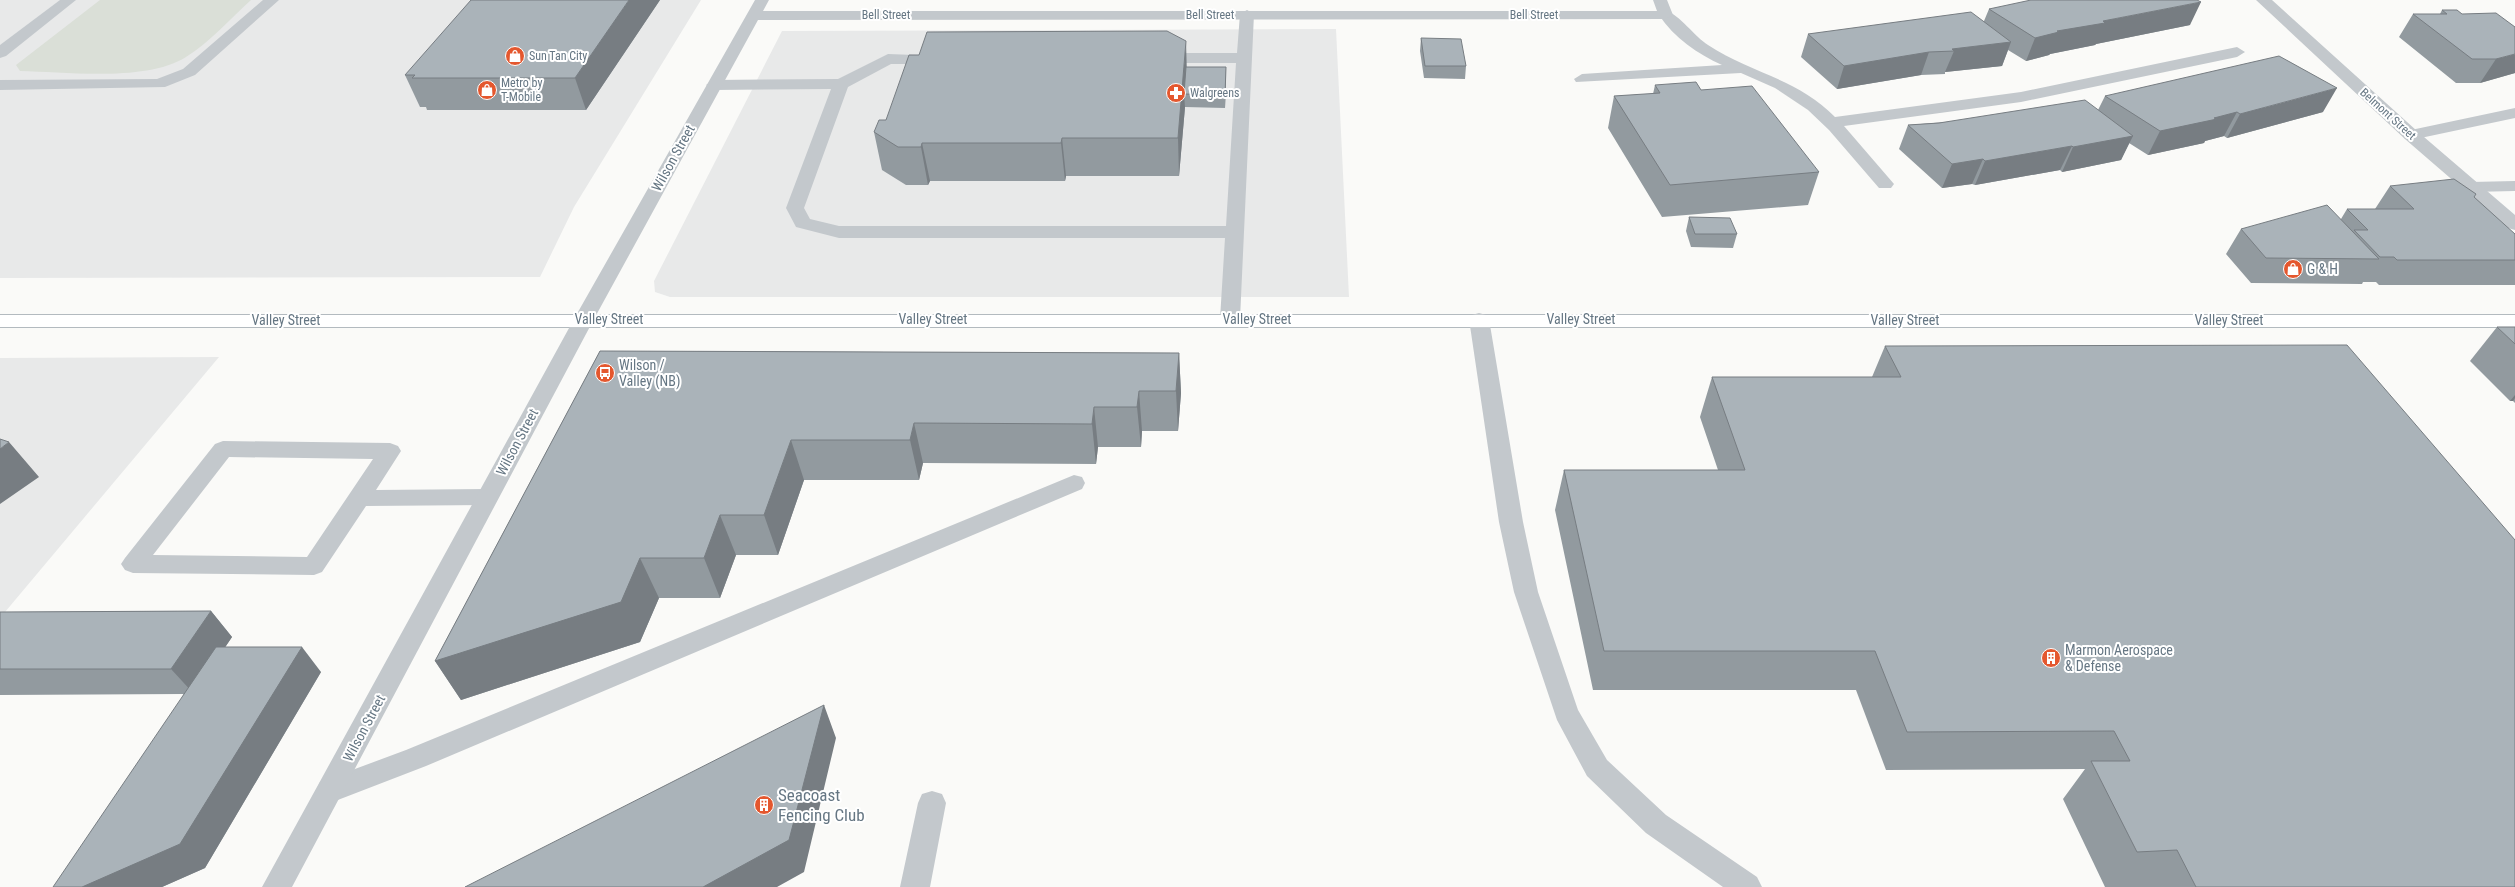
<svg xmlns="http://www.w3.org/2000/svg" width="2515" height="887" font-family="'Roboto Condensed',sans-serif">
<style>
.built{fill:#e8e9e9}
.green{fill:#dadfd7}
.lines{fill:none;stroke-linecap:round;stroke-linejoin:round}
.secondary-casing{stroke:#b3babf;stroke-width:2}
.service{fill:#c3c8cc;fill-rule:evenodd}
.minor{fill:#c3c8cc;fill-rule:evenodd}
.secondary{fill:#fff;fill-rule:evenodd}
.wall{fill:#929a9f}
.shaded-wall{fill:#777d82}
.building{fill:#aab3b9;stroke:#777d82}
.labels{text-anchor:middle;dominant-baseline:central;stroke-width:4;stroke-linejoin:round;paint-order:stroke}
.far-street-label{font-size:12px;fill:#657683;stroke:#fff}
.far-poi-label{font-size:12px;fill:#657683;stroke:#fff;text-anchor:start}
.street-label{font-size:14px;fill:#657683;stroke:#fff}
.poi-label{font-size:14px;fill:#657683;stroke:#fff;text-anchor:start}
.near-poi-label{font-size:17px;fill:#657683;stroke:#fff;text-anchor:start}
</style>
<rect width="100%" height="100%" fill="#fafaf8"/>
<path class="built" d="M0 0H701L574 207 540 277 0 278Z
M1336 29 1349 297H670L655 292 654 281 782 31Z
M219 357 0 618V358Z"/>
<path class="green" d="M100 0H251C231 18 209 43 186 57 147 82 67 72 20 71L16 65Z"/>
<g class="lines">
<defs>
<path id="secondary" d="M0 315H2515V327H0Z"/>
</defs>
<use href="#secondary" class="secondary-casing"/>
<path class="service" d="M60 0H76L6 56 0 58V45Z
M263 0H279L195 75 165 87 0 90V80L157 79 183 69Z
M1247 10 1254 14 1240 319 1237 323 1230 325 1223 323 1220 319 1225 238H839L796 227 786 208 831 89 714 90 706 85 714 80 838 79 888 54 942 56 944 59 942 62 936 64H891L848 87 804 208 810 219 839 226H1226L1236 63H1157L1149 58 1157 53H1237L1240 14Z
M1666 11C1679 14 1695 37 1708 45 1751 73 1798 79 1835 117L2021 92 2237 47 2245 52 2237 57 2021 102 1844 126 1894 184 1891 188H1879L1829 130 1808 110 1775 88 1741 73 1576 82 1574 79 1582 74 1722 65C1698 54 1674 38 1659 15Z
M2515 108V118L2411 140 2405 139 2403 135 2405 131 2411 130Z
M2515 181V191L2471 192 2465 191 2462 187 2465 183 2471 182Z
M1479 313 1486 315 1489 319 1523 522 1538 592 1578 710 1607 760 1666 815 1757 877 1762 887H1723L1646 833 1587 776 1557 720 1514 592 1499 522 1469 319 1472 315Z
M223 441 390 443 398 446 401 451 376 490 487 489 495 491 498 497 495 503 487 505 366 506 322 572 314 575 133 573 125 570 121 564 125 558 215 444ZM229 457 373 459 307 557 153 555Z
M1074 475 1082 477 1085 483 1082 489 426 766 330 803 320 800 316 791 320 782 406 750Z
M932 791 942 794 946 803 930 887H900L918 803 922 794Z"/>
<path class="minor" d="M755 0H769L763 11H1657L1653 0H1667L1673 15 1666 19 758 20 594 319 292 887H262L574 319Z
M2256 0H2272L2417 131 2515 215V230L2508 228 2405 139Z"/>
<use href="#secondary" class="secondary"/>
</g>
<path class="wall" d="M660 0 586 110H427L426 107H420L405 75Z
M1989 9 2190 25 2096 44 2095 45 2050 54 2049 55 2026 61 2008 50 2002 66 1945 72V74L1921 75 1837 89 1801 57 1808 34 1984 21Z
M2442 10H2457L2515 73 2480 83H2456L2399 37 2413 14H2440Z
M1421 38 1466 66 1465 79 1424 78 1420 51Z
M1187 67H1226L1225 108 1185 107 1179 176H1066L1065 181H930L928 185H906L882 170 874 132 886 120Z
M1655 85 1701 90 1819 172 1808 205 1662 217 1608 128 1614 96 1653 94Z
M2105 96 2323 112 2227 138 2224 136 2205 141 2204 143 2148 155 2129 143 2121 160 2062 172 2060 170 1975 185 1972 184 1942 188 1899 149 1908 125 2098 110Z
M2390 186 2515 234V285H2379L2376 282H2363L2362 284 2251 283 2226 254 2241 229 2341 219 2347 209H2375Z
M1689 217 1737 234 1733 248 1691 247 1686 231Z
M2497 327H2515V403L2513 401H2510L2470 361Z
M1885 346 2515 887H2105L2063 799 2085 769 1886 770 1856 690H1593L1555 510 1564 470H1718L1700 417 1712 377H1872Z
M600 351 1179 353 1181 393 1178 431H1142L1141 447H1098L1096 464 923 463 919 480H804L778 555H736L720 598H659L640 642 461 700 435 661Z
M211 611 232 637 225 647 321 672 205 868 162 887H82L184 694 0 695V612Z"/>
<path class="shaded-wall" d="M629 0H660L586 110 575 78Z
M2201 2 2190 25 2096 44 2095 45 2050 54 2049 55 2026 61 2035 38 2057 31 2103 21Z
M1186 41 1187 77 1184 94 1185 107 1179 176 1178 138Z
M2011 42 2002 66 1945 72 1954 51 1952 49Z
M1929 52 1921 75 1837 89 1844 66Z
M2515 54V73L2480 83 2496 59Z
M1226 67V80L1225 108V95Z
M2337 88 2323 112 2227 138 2240 114Z
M2237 112 2224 136 2205 141 2204 143 2148 155 2160 131Z
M2133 136 2121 160 2062 172 2073 147Z
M1062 138 1066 176 1065 181 1061 143Z
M922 143 930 181 928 185 921 147Z
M2072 146 2060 170 1975 185 1985 161Z
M1983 159 1972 184 1942 188 1952 164Z
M1179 353 1181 393 1178 431 1176 391Z
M1139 391 1142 431 1141 447 1137 407Z
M2515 395V398L2513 401H2510Z
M1094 407 1098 447 1096 464 1092 424Z
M914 423 923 463 919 480 910 440Z
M791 440 804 480 778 555 764 515Z
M9 442 39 477 0 504V449Z
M720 515 736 555 720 598 704 558Z
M640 558 659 598 640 642 461 700 435 661Z
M211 611 232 637 194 694 171 669Z
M302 647 321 672 205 868 162 887H82Z
M824 705 836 738 804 872 777 887H703Z"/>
<path class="building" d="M471 0H629L575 78H412L415 75H405Z
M2031 0H2197L2201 2 2103 21 2105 23 2057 31 2059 32 2035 38 1989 9Z
M2442 10H2457L2462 14 2496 13 2515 27V54L2496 59H2472L2413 14H2447Z
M1971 12 2011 42 1952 49 1954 51 1929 52 1844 66 1808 34Z
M1167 31 1186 41 1178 138H1062L1061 143H922L921 147H898L874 132 879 120H886L909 55H919L927 32Z
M1421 38 1461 39 1466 66H1425Z
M2279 56 2337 88 2240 114 2237 112 2214 118 2217 119 2160 131 2105 96Z
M1186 67H1226L1225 95 1184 94Z
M1696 82 1701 90 1752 86 1819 172 1670 185 1614 96 1660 93 1655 85Z
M2085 100 2133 136 2073 147 2072 146 1985 161 1983 159 1952 164 1908 125 1939 123Z
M2454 179 2476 194 2474 197 2515 234V260H2397L2394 257H2380L2354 230H2368L2347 209H2414L2390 186Z
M2327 205 2379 259 2266 258 2241 229Z
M1689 217 1730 218 1737 234H1695Z
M2497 327H2515V344Z
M2347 345 2515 540V887H2196L2177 850 2137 852 2091 761H2130L2114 731 1907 732 1875 651H1604L1564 470H1745L1712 377H1901L1885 346Z
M600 351 1179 353 1176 391H1139L1137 407H1094L1092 424 914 423 910 440H791L764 515H720L704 558H640L621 602 435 661Z
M0 439 9 442 0 449Z
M211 611 171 669H0V612Z
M216 647H302L180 844 82 887H53Z
M824 705 789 840 703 887H465Z"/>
<defs>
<symbol id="shop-disc" viewBox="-11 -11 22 22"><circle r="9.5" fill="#e4572e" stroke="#fff"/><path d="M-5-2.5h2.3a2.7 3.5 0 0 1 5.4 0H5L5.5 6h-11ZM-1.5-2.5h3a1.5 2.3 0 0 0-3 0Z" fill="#fff"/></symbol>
<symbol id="pharmacy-disc" viewBox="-11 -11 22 22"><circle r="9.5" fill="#e4572e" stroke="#fff"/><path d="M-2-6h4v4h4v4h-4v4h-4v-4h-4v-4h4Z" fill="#fff"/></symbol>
<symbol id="bus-disc" viewBox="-11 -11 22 22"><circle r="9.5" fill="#e4572e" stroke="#fff"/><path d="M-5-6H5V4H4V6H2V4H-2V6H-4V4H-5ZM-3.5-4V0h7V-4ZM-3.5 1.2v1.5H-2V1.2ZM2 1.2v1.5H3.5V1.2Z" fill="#fff"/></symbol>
<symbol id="building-disc" viewBox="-11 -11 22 22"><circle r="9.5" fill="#e4572e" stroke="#fff"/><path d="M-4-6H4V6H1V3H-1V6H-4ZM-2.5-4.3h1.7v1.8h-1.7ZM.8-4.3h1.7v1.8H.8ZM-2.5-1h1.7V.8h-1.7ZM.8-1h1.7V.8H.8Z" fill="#fff"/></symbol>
</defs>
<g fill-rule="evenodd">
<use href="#shop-disc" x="504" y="45" width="22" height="22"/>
<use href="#shop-disc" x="476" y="79" width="22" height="22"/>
<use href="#pharmacy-disc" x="1165" y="82" width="22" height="22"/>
<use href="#shop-disc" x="2282" y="258" width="22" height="22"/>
<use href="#bus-disc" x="594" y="362" width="22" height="22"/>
<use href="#building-disc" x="2040" y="647" width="22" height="22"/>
<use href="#building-disc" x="753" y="794" width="22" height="22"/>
</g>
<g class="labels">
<g class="far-street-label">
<text x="886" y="15">Bell Street</text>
<text x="1210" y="15">Bell Street</text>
<text x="1534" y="15">Bell Street</text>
<text transform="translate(2388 114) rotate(42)">Belmont Street</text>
</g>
<g class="far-poi-label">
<text x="529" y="56">Sun Tan City</text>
<text x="501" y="83">Metro by<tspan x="501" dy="14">T-Mobile</tspan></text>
<text x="1190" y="93">Walgreens</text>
</g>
<g class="street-label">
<text transform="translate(673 158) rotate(-61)">Wilson Street</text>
<text x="609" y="319">Valley Street</text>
<text x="933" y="319">Valley Street</text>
<text x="1257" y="319">Valley Street</text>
<text x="1581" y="319">Valley Street</text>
<text x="286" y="320">Valley Street</text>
<text x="1905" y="320">Valley Street</text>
<text x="2229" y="320">Valley Street</text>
<text transform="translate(517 442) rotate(-62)">Wilson Street</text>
<text transform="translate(364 728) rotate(-62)">Wilson Street</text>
</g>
<g class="poi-label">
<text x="2307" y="269">G &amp; H</text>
<text x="619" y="365">Wilson /<tspan x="619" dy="16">Valley (NB)</tspan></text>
<text x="2065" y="650">Marmon Aerospace<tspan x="2065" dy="16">&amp; Defense</tspan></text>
</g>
<g class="near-poi-label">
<text x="778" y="795">Seacoast<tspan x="778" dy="20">Fencing Club</tspan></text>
</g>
</g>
</svg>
